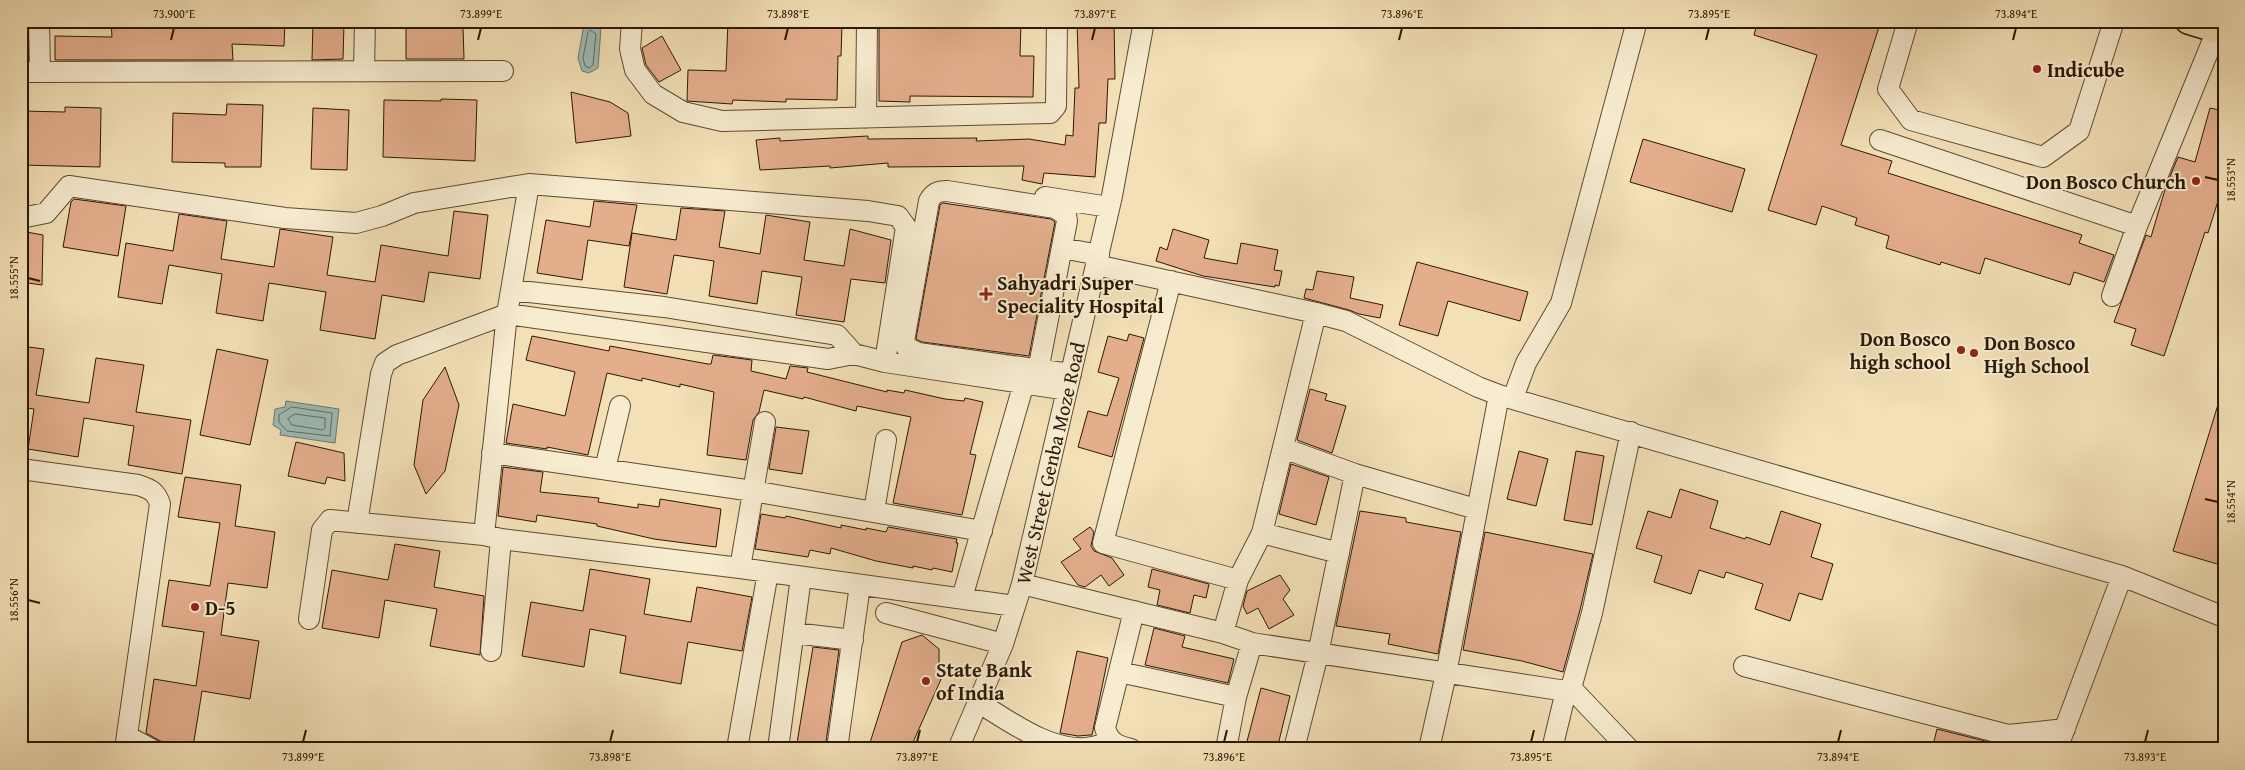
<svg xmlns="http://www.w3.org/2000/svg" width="2245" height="770" font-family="'Gentium Book Plus',serif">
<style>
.water{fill:#9dbbb6;stroke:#6f7a6f}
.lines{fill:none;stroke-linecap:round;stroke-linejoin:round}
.shore{stroke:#646a5d;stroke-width:1}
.building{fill:#e4ae8d;stroke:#2a1904}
.minor-casing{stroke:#5c4b31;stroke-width:22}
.major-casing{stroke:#2a1904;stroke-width:28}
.minor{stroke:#f7ebd0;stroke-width:20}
.major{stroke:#f3e0b7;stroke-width:25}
.ticks{fill:none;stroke:#2a1904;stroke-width:2}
.poi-dot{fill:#8f2418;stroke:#f7ebd0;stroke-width:2}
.labels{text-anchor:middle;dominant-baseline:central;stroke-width:4;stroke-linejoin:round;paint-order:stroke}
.poi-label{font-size:20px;font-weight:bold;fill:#2a1904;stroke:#f7ebd0;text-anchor:start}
.street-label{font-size:20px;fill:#2a1904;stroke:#f7ebd0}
.neatline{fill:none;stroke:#2a1904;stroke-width:2}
.ticks-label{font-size:12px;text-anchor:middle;fill:#2a1904}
</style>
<rect width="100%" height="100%" fill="#f3e0b7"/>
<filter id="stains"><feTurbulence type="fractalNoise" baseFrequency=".004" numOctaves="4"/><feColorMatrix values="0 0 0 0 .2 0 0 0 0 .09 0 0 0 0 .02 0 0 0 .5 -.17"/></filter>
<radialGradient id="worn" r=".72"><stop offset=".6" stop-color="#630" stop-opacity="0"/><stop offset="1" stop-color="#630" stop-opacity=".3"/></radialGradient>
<path class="water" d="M584 24 601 28 598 68 589 73 582 71 578 58Z
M286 401 339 409 335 443 280 435 281 430 273 425 275 409 285 407Z"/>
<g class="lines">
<path class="shore" d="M590 30 596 34 593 65 589 68 585 66 583 58 588 32Z
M292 407 332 413 330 436 287 431 279 422V415Z
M295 414 325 418V428L323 430 292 425 288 419Z"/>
</g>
<path class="building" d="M111 21H145V24L285 21 284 46 232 44 233 60H55V36L112 37Z
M728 21H805V23L842 24 841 56H838L837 100 786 99V102L733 100 732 104 687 101 688 70 726 71Z
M879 21H1021L1020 56H1034L1033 97 910 96V102L879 101Z
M1077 21H1114L1115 79H1108L1106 123H1099L1095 177 1044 173 1042 184 1022 180 1024 166 888 167V163L830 168V166L760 170 756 140 780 138V141L868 136V139L977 138 976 141 1029 139 1065 145 1066 135 1073 136 1075 88H1079Z
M1758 21H1881L1841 145 1892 161 1888 173 2082 235 2079 243 2114 255 2104 282 2074 272 2070 285 1985 258 1980 274 1941 262 1940 265 1886 248 1889 236 1855 225 1857 218 1822 206 1816 225 1768 210 1817 55 1754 35Z
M313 22 344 23 343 59 312 60Z
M406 27H463L464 59H406Z
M662 36 681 70 659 82 646 65 642 48Z
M571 92 610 102 628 113 631 136 576 143Z
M441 99 477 100 475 161 383 157 384 100 441 101Z
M227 104 263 105 261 167H225V163L172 162 173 113 226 115Z
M65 107 101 108 100 167 21 165V111L65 112Z
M313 108 349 110 347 170 311 169Z
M2210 108 2224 111V203L2218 201 2208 233 2205 232 2164 356 2131 345 2136 329 2114 322 2146 235 2151 237 2166 186 2178 157 2195 162Z
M1643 139 1745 169 1732 212 1630 182Z
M74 199 126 206 118 256 63 247 71 202Z
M594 201 637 205 629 246 588 240 582 280 537 273 546 220 590 227Z
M943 203 1051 219 1055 222 1029 356 922 342 916 339 940 205Z
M681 208 725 211 719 247 760 254 766 215 810 222 804 260 844 266 850 229 891 240 885 283 851 279 844 322 796 315 802 277 762 271 757 304 709 296 714 261 674 255 667 294 624 287 632 233 676 240Z
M454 211 488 215 480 279 429 272 424 302 382 295 375 339 320 330 326 292 269 283 263 321 216 313 222 274 169 265 162 304 118 297 126 243 173 251 179 214 227 221 221 259 274 267 280 229 333 237 327 275 375 282 381 245 448 256Z
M1173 229 1209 240 1204 258 1237 264 1241 243 1278 250 1274 270 1282 271 1279 286 1275 285V287L1203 276 1156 261 1160 247 1167 250Z
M21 231 43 235 42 285 21 282Z
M1417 262 1528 292 1520 321 1448 301 1438 336 1399 325Z
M1317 271 1354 277 1350 298 1383 305 1380 318 1359 314 1349 310 1304 298 1306 289 1313 290Z
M1129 334 1144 338 1112 457 1078 447 1088 411 1107 416 1119 378 1098 372 1108 336 1127 341Z
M532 336 609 351 610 346 708 364H711L713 355 752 360 751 371 786 379 790 366 808 368 807 372 887 392V390L904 393 905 390 945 399 964 401 965 398 983 402 970 454 976 455 962 515 893 503 911 417 857 406 856 411 804 397 803 399 764 390 759 412 753 420 746 460 707 455 714 392 680 384V387L642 378V381L607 373 588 455 547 447V449L506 443 513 404 565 416 575 372 526 360Z
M21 346 44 349 36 395 89 403 96 358 144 365 136 412 191 420 182 474 128 465 134 426 84 418 78 457 28 449 34 409 21 407Z
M217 349 268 360 250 445 200 435Z
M445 367 459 405 445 471 426 494 414 465 423 400Z
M1310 389 1327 394 1325 400 1346 406 1332 453 1297 440Z
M2220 398 2224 399V566L2173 551Z
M776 427 809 431 802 474 769 469Z
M296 442 344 453 345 481 327 477 325 484 288 476Z
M1519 451 1548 459 1536 506 1507 499Z
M1576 451 1604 456 1592 525 1564 520Z
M1291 464 1329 477 1316 525 1279 514Z
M503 467 543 472 540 492 599 498 598 502 638 508V504L659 507 660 499 721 509 716 547 654 539 597 526V524L537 515 536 522 498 516Z
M185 477 241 485 235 526 275 532 267 588 228 583 221 635 259 641 250 699 202 691 193 747 160 741 146 733 154 679 196 686 204 632 162 626 169 580 210 586 220 523 178 517Z
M1680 489 1718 501 1710 528 1745 539 1746 537 1770 545 1781 511 1821 524 1811 557 1833 564 1822 600 1799 593 1790 621 1755 609 1763 584 1726 572 1724 578 1699 570 1691 594 1654 582 1662 556 1636 548 1648 511 1671 518Z
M1360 511 1406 518V522L1461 532 1438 654 1388 644 1390 634 1336 626Z
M761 514 785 518 786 516 841 528V525L866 530V528L886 532 888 527 957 539 956 543H958L952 572 933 568 932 570 913 566V568L876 561 831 548 830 554 810 550 808 557 755 549Z
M1090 527 1094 532 1091 546 1094 551 1112 558 1124 575 1109 586 1101 575 1085 587 1078 585 1061 562 1081 549 1073 539Z
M1485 532 1593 554 1580 610 1563 672 1522 661 1463 650Z
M395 544 440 551 434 587 484 596 480 655 430 646 437 609 385 600 379 638 322 628 332 570 388 580Z
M590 569 650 579 644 614 691 622 697 587 752 597 742 651 688 642 681 684 620 673 626 636 590 629 584 667 522 656 531 602 583 611Z
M1152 569 1209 584 1206 598 1194 595 1190 613 1157 605 1160 590 1148 587Z
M1280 575 1290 590 1283 599 1294 615 1269 629 1258 608 1247 614 1243 606 1247 591Z
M1154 628 1185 636 1182 647 1234 659 1228 683 1145 665Z
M922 635 939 649V666L946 668 910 749H868L902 642Z
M813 647 839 650 825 749H796Z
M1077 651 1108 658 1092 735H1090L1078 736 1060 733Z
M1261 688 1290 696 1277 749H1245Z
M1937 729 2005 746H2021V749H1932Z"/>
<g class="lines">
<defs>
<path id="minor" d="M39 21 40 72
M632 21 630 49 635 70 653 94 683 112 722 121 1050 113 1056 106 1057 21
M1908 21 1888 89 1911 120 2043 157 2079 131 2114 21
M364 71 365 21
M21 72 503 71
M866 118 867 21
M1880 140 2137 226
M1045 197 1109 207
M21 218 46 213 69 186 285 218 356 223 382 216 414 203 529 184 868 211 898 216 906 227 885 362
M1062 248 1099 255
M1096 265 1316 313 1346 321 1478 387 1499 395 2122 576 2224 617
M1171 281 1103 543 1238 580
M511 290 664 307 837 335 854 354
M2112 296 2137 226 2217 30
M1038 371 1067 221 1066 215 1055 208 947 191C938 191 933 193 929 201L904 341 906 347 918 353 1071 374
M1513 398 1526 363 1561 303 1637 21
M1283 448 1355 474 1476 509
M492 453 753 491 982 531
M21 469 138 485C151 489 156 492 160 504L125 749
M605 469 620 406
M874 511 886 440
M357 523 381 374 385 363 397 355 507 314 828 359 854 354 885 362 1067 390
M1262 533 1339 553
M484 535 507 314 529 184
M740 568 765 422
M1022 584 1223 633 1252 643 1566 691 1571 688 1592 613 1631 432
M962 598 1024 383
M886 613 1003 644
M309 619 322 530 330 520 484 535 501 539 740 568 1015 606
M794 633 853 640
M1223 633 1238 580 1262 533 1316 313
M491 651 501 539
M1744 666 2008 735 2065 729
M1119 672 1236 697
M1571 688 1629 749
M978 702C1009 721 1054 755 1092 747 1099 746 1105 743 1111 740
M127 736 151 749
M737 749 768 572
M778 749 801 577
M837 749 860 585
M958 749 1003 644 1022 584 1112 196 1144 21
M1131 749C1117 746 1109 742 1105 728L1134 611
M1226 749 1236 697 1252 643
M1294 749 1318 654 1355 474
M1429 749 1446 674 1499 395
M1552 749 1566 691
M2057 749 2122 576"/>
<path id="major" d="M2188 21 2224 32"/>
</defs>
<use href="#minor" class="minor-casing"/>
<use href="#major" class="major-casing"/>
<use href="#minor" class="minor"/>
<use href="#major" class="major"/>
</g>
<path class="ticks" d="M171 40 174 28M478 40 481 28M785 40 788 28M1092 40 1095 28M1399 40 1402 28M1706 40 1709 28M2013 40 2016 28M2205 177 2218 180M28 278 40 281M2205 499 2218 502M28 600 40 603M303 742 306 730M610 742 613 730M917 742 920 730M1224 742 1227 730M1531 742 1534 730M1838 742 1841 730M2145 742 2148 730"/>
<g class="poi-dot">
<circle cx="2037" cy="69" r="5"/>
<circle cx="2196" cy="181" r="5"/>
<path d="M983.5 286.5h5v5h5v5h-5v5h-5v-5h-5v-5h5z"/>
<circle cx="1961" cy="350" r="5"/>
<circle cx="1974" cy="353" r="5"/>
<circle cx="195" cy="607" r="5"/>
<circle cx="926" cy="681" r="5"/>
</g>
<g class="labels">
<g class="poi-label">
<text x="2047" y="69">Indicube</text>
<text x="2186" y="181" text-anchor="end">Don Bosco Church</text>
<text x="997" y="282">Sahyadri Super<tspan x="997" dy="23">Speciality Hospital</tspan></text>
<text x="1951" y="338" text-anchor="end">Don Bosco<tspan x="1951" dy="23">high school</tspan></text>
<text x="1984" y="342">Don Bosco<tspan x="1984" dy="23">High School</tspan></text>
<text x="205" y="607">D-5</text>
<text x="936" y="669">State Bank<tspan x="936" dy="23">of India</tspan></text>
</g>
<g class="street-label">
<text transform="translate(1050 463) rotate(-77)">West Street Genba Moze Road</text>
</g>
</g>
<rect width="2245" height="770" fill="none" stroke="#f3e0b7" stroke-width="55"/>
<rect x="28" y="28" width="2190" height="714" class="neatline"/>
<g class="ticks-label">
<text x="174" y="18">73.900°E</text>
<text x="481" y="18">73.899°E</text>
<text x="788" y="18">73.898°E</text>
<text x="1095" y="18">73.897°E</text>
<text x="1402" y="18">73.896°E</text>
<text x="1709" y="18">73.895°E</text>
<text x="2016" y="18">73.894°E</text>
<text transform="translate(2231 180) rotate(-90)" y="4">18.553°N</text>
<text transform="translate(14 278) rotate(-90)" y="4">18.555°N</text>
<text transform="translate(2231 502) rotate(-90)" y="4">18.554°N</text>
<text transform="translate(14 600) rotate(-90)" y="4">18.556°N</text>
<text x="303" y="761">73.899°E</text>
<text x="610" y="761">73.898°E</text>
<text x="917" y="761">73.897°E</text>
<text x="1224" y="761">73.896°E</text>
<text x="1531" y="761">73.895°E</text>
<text x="1838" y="761">73.894°E</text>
<text x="2145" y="761">73.893°E</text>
</g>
<rect width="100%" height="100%" filter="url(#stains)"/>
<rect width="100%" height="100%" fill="url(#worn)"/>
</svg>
